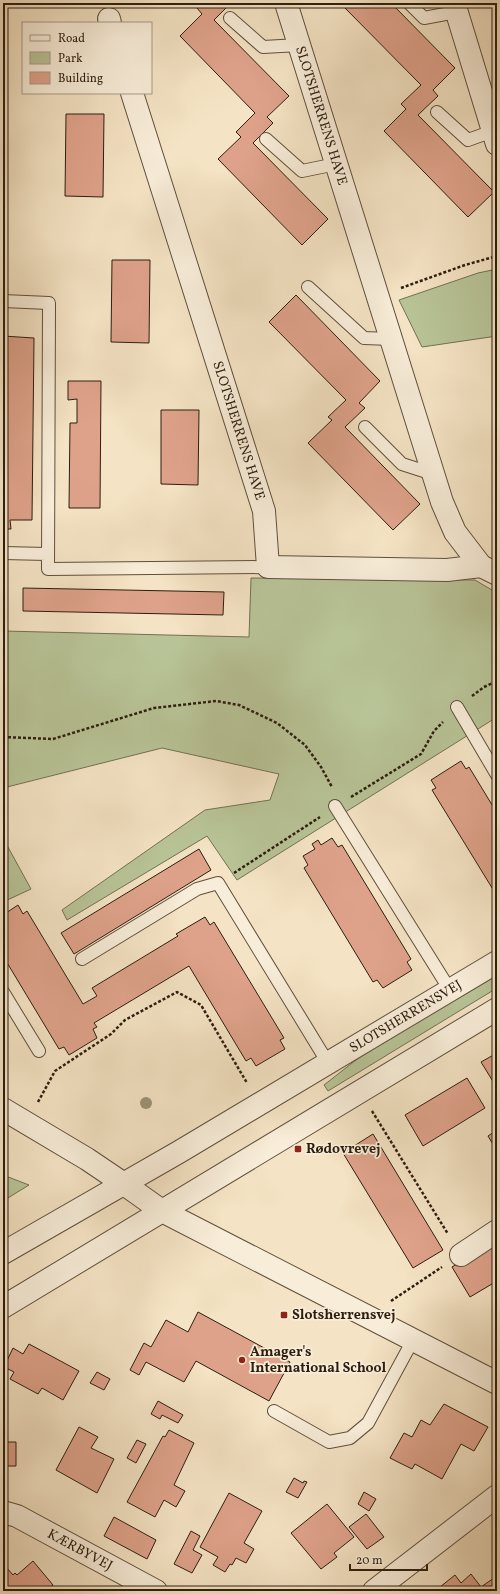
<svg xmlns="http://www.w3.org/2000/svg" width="500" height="1594" font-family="Vollkorn,serif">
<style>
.green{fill:#b8c497;stroke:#727154}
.building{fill:#dea28a;stroke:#2d1e10}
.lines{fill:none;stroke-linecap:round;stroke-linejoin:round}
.service-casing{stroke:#5f4f3d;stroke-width:14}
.minor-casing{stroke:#5f4f3d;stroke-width:24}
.tertiary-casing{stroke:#5f4f3d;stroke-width:24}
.path{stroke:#2d1e10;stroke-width:2.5;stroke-dasharray:3 2;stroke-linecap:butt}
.service{stroke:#f8edd9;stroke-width:12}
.minor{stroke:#f8edd9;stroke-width:22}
.tertiary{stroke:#f8edd9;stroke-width:22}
.tree{fill:#9e9277}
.poi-dot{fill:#8f2418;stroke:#f8edd9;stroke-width:1.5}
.labels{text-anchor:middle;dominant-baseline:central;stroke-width:3.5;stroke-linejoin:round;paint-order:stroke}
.street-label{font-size:14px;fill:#2d1e10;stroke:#f8edd9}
.poi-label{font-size:14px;font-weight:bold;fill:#2d1e10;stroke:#f8edd9;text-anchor:start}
</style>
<rect width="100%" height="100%" fill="#f4e3c4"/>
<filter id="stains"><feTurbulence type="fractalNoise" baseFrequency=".005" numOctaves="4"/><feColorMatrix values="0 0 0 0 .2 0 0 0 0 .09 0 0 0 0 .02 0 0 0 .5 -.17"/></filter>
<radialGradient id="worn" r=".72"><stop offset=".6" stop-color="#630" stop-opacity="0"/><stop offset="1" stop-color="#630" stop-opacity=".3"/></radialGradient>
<path class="green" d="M497 269V336L422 347 399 300 478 273Z
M251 578 475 580 497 593V717L237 880 207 836 67 920 62 910 205 810 270 800 279 774 162 748 3 788V631L249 637Z
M3 838 31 889 3 902Z
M497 972V988L328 1091 324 1085 356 1060 393 1035Z
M3 1175 29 1185 3 1201Z"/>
<path class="building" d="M202 3H231L214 20 289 96 267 117 273 123 253 143 328 219 302 245 218 159 241 137 236 132 255 113 180 36 202 14 197 8Z
M351 3H391L455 68 433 90 438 96 418 115 494 192 468 217 384 131 406 109 401 104 421 85 345 8Z
M66 114H104L103 197 65 196Z
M112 260H150L149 343 111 342Z
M296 295 380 381 359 403 365 408 345 427 420 504 393 530 308 443 332 420 328 417 346 400 269 322Z
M3 336 34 338 32 520H10L11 529H3Z
M68 381H101L100 508H69L70 423H77V399L68 400Z
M161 410H199L198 485 161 484Z
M23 588 224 592 223 615 23 611Z
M461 761 466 769 469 767 497 813V896L432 790 436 788 431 780Z
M332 838 338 847 342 845 411 959 407 962 412 970 383 988 377 980 373 982 304 868 308 865 303 856 315 849 312 844 318 840 321 845Z
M199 849 211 870 74 954 61 933Z
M18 905 23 914 27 911 83 1004 97 996 92 988 178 936 176 934 205 917 210 925 214 922 284 1038 280 1040 285 1049 256 1066 251 1058 246 1061 189 966 94 1023 97 1027 93 1029 97 1038 69 1055 64 1047 59 1049 3 956V915Z
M497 1053V1088L481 1062Z
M467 1078 485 1108 423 1146 405 1115Z
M497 1130V1151L488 1136Z
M373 1134 443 1250 413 1268 343 1153Z
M497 1240V1281L470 1297 452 1267Z
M198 1312 290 1362 269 1401 196 1361 184 1382 146 1362 139 1375 130 1370 144 1343 151 1347 166 1320 188 1332Z
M29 1344 79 1371 63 1400 42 1388 38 1394 10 1379 14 1372 4 1367 13 1348 23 1354Z
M97 1372 110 1379 104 1390 90 1383Z
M158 1401 183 1415 178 1423 162 1415 160 1419 151 1414Z
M444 1404 488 1427 474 1451 461 1444 442 1479 415 1464 412 1469 390 1458 404 1433 412 1437 421 1420 430 1425Z
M79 1427 98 1437 91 1448 114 1459 97 1493 56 1470Z
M169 1430 194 1443 174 1485 185 1491 176 1507 164 1500 155 1517 127 1502 163 1436 165 1437Z
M137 1440 146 1444 136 1463 127 1458Z
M3 1442H16V1466H3Z
M294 1478 303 1483 304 1481 307 1482 298 1498 286 1492Z
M364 1492 376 1499 369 1511 358 1504Z
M229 1493 262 1511 244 1543 254 1549 246 1563 236 1558 232 1565 230 1564 225 1572 213 1565 218 1557 200 1547Z
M327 1504 354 1537 334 1553 337 1557 321 1569 291 1533Z
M366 1514 384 1537 367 1549 349 1527Z
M114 1517 156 1540 147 1559 104 1536Z
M191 1531 200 1536 193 1550 202 1555 192 1573 174 1564Z
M33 1561 53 1585 45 1591H3V1569L6 1567 13 1575 15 1573 17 1575Z
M471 1574 481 1587 494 1578 497 1582V1591H435L455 1575 461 1583Z"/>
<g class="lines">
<defs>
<path id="service" d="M409 3 424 18 456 12
M230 18 263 47 299 45
M437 112 468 140 493 131
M266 139 302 171 336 164
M308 287 364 338 391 339
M3 301 49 303 48 569 268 567
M365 427 402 464 433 474
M3 553 47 554
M457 707 497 775
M335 806 450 990
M82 959 197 889 218 883 328 1063
M3 992 39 1051
M274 1411 329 1442 350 1438 368 1423 413 1340"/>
<g id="minor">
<path id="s1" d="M286 3 442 502 455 532 481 566 497 574"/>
<path d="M454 3 497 144"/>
<path d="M109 19 110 23"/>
<path id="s2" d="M132 93 264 511 268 567 447 570 481 566"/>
<path d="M3 1109 87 1159 124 1184"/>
<path d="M461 1255 497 1231"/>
<path id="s3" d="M3 1512 17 1516 156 1591"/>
<path d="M374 1591 497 1496"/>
</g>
<g id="tertiary">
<path d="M124 1184 162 1211 497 1383"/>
<path id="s4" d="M3 1253 179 1152 497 962"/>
<path d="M3 1307 497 1009"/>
</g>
</defs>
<use href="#service" class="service-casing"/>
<use href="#minor" class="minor-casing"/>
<use href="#tertiary" class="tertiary-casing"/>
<path class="path" d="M401 288 465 265 497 256
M472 696 484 687 497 681
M3 737 53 739 154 708 216 701 239 705 277 723 305 745 321 767 332 787
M351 797 421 754 434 731 443 722
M234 873 320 817
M38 1102 55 1071 111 1034 125 1020 177 992 201 1005 247 1083
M372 1111 448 1234
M391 1301 442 1267"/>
<use href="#service" class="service"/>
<use href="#minor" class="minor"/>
<use href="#tertiary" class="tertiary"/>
</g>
<circle class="tree" cx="146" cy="1103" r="6"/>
<g class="poi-dot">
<rect x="294" y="1145" width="8" height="8" rx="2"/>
<rect x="280" y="1311" width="8" height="8" rx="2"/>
<circle cx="242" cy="1360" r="4"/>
</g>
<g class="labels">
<g class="street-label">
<text stroke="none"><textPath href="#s1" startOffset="118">SLOTSHERRENS HAVE</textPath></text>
<text stroke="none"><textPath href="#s2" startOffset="354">SLOTSHERRENS HAVE</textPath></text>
<text stroke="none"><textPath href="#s4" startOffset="467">SLOTSHERRENSVEJ</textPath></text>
<text stroke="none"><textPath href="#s3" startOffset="86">KÆRBYVEJ</textPath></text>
</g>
<g class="poi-label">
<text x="306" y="1149">Rødovrevej</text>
<text x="292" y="1315">Slotsherrensvej</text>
<text x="250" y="1352">Amager's<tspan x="250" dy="16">International School</tspan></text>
</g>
</g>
<rect width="500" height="1594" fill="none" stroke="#f4e3c4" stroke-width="16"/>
<rect x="4" y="4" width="492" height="1586" fill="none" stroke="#2d1e10" stroke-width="2"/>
<rect x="8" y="8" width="484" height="1578" fill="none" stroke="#2d1e10"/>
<rect x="22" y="22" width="130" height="72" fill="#f8edd9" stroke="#a79a89"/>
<rect x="30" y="35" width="20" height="6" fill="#f8edd9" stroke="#a79a89"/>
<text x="58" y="42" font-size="12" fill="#2d1e10">Road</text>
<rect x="30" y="52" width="20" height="12" fill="#b8c497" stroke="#a79a89"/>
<text x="58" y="62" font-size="12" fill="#2d1e10">Park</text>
<rect x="30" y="72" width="20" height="12" fill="#dea28a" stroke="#a79a89"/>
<text x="58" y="82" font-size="12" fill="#2d1e10">Building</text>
<path d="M350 1564v6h77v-6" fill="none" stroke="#2d1e10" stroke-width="2"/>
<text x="356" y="1564" font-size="12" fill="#2d1e10" stroke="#f8edd9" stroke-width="3" paint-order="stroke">20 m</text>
<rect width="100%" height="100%" filter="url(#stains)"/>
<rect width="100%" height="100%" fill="url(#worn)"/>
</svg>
